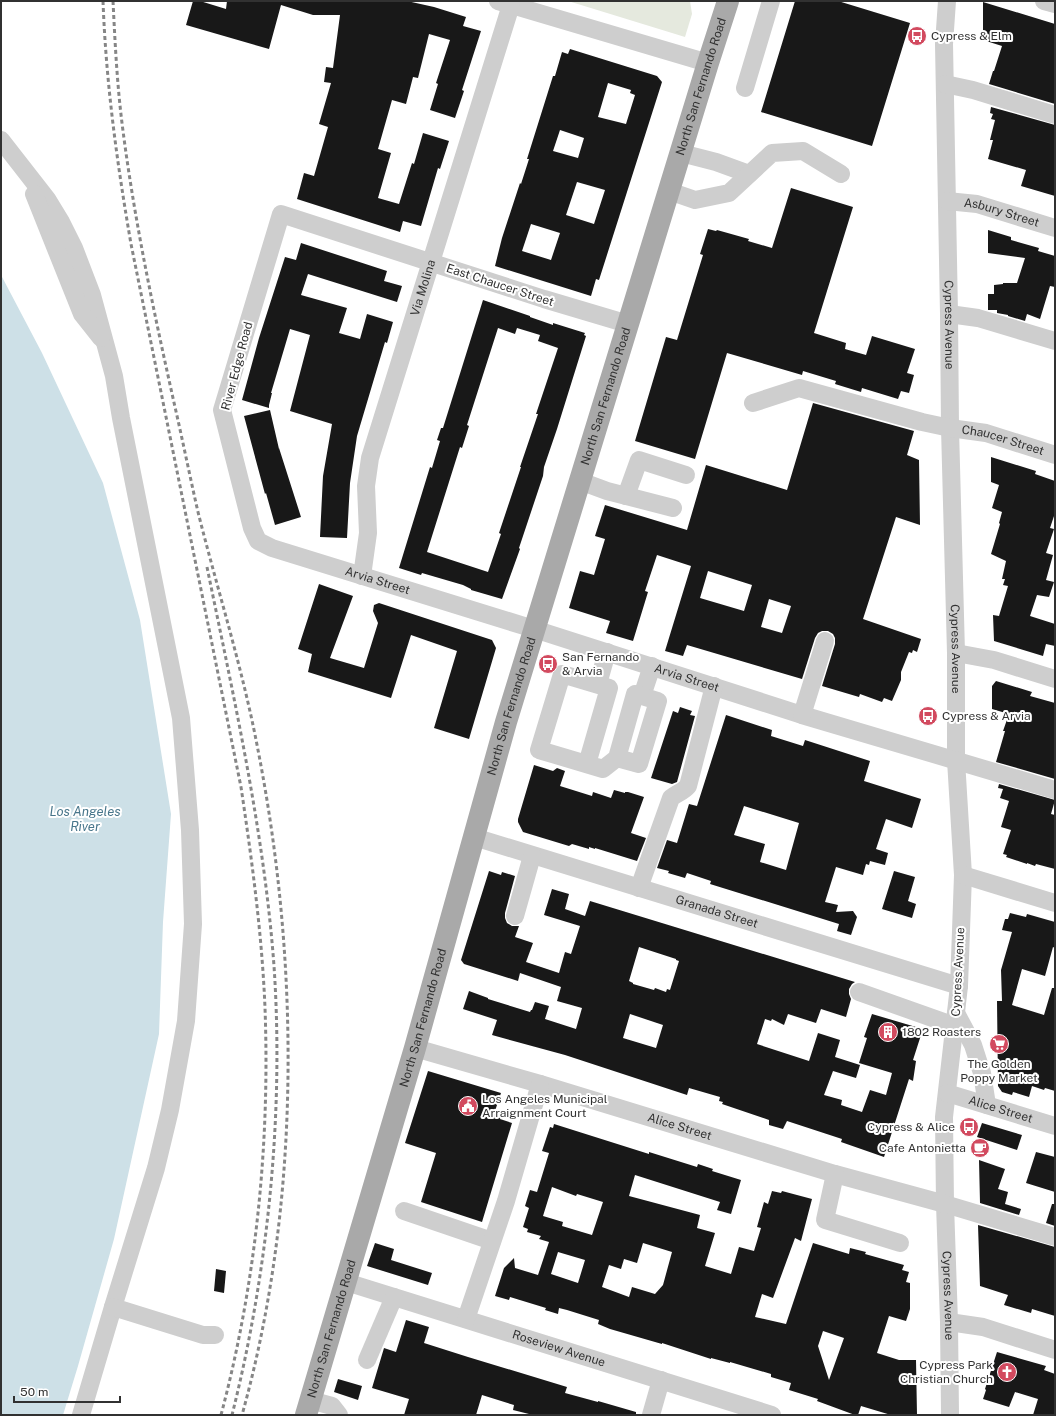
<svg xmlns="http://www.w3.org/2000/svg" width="1056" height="1416" font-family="'Public Sans',sans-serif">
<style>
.green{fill:#e5e9de}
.water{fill:#cde0e7}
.building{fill:#181818;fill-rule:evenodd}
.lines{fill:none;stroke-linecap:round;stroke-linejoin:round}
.minor{stroke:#cecece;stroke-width:18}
.major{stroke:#a9a9a9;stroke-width:22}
.rail{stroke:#868686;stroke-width:3;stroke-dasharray:4 3;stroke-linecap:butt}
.labels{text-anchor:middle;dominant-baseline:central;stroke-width:4;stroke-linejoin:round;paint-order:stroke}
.poi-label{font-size:12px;fill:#313131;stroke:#fff;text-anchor:start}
.street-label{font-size:12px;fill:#313131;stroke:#fff}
.water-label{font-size:13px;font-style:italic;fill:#48768b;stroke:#fff}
</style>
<rect width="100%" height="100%" fill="#fff"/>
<path class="green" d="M568 1H690L692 14 685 37Z"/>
<path class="water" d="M1 275 42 353 103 483 140 620 171 814 163 922 159 1034 114 1239 78 1366 63 1415H1Z"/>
<path class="building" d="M193 1H200L226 9 227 1H407L434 7 466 17 463 26 481 31 462 90 464 91 455 118 430 110 438 84 436 83 450 40 429 34 418 78 413 77 406 104 392 100 378 149 391 153 378 198 399 204 412 163 414 164 423 133 449 141 440 169 438 168 421 226 403 221 400 232 297 199 304 173 314 176 328 127 319 124 331 83 324 82 326 67 333 68 340 15H313L281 5 269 49 186 25Z
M795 1H838L910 23 872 146 761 112Z
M983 2 1055 24V104L989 84 993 71H994L1002 46 983 40Z
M570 49 657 76 662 82 599 280 596 279 591 296 495 266 502 238 520 183 521 184 529 159H527L553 76H555L562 52 568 54ZM608 83 631 90 630 93 635 95 626 124 598 117ZM560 130 584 138 578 158 553 151ZM577 182 605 190 594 224 566 215ZM531 224 560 233 551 260 522 251Z
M991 107 1055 125V196L1021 186 1026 170 988 159 993 140H990L995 120 991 119 993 114 990 113Z
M791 188 853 207 814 333 846 343 845 349 866 355 872 336 915 349 907 373 914 375 909 393 901 391 898 399 862 388 861 392 835 384 836 381 803 371 802 375 727 353 695 459 635 441 666 337 677 340 703 255 700 254 708 229 716 231 717 230 749 239 748 241 772 248Z
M988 230 1011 237V240L1039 248 1038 251 1055 256V287L1050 286 1040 319 1027 314 1025 321 1008 316V315L997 313V310H988V294H994V285L1003 284V283H1017L1025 258 988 253Z
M301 243 387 271 384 281 402 286 397 302 308 274 301 295 347 308 339 333 360 339 367 314 393 322 387 343 385 342 357 436 350 483 347 538 320 537 323 476 332 424 290 411 310 335 290 329 271 393H272L269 405V408L242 400 259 338 285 257 296 260Z
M483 300 530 316V317L553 325V323L585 333 584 335 586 336 557 429 544 467 543 476 519 548 520 549 502 599 471 590V589L463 585 422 573 421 575 399 568 430 467 432 468 440 441 437 440 441 428H443ZM498 328 515 334 517 328 540 335 538 341 558 348 536 414H538L520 467H521L499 533 501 534 488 572 427 552 460 447 462 448 469 426 467 425Z
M813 403 914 431 907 455 919 460 920 525 896 517 863 619 921 639 917 652 913 650 912 653 909 652 901 672V680L892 701 884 698 882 702 860 694 859 697 822 686 835 644V638L833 634 828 631H822L818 633 815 638 802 679 687 645 683 656 665 651 691 566 657 555 645 591 648 592 633 641 606 633 610 621 569 608 580 571 594 575 605 539 595 536 605 505 687 530 706 465 787 490ZM708 571 752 585 744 611 700 598ZM769 599 791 606 782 633 761 627Z
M270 410 279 449V448L301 517 275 525 266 493 265 494 244 416Z
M991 457 1036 471 1035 474 1055 481V513L1050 528 1054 529 1046 553 1053 555 1046 580 1054 582 1049 597 1037 595 1030 616 1055 624V646L1046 644 1043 656 994 641 993 615 999 616 1008 586 1003 585 1005 579H1002L1006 561 991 554 1000 524 999 523 1002 512 992 508 999 485 991 482Z
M319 584 353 596 330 658 364 668 378 623 373 611 374 605 379 603 492 640 496 648 469 739 434 728 457 651 411 635 391 698 308 672 312 654 298 649Z
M996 681 1032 692 1030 696 1055 703V779L996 762 1005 731H1003L1009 714 992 709V686Z
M680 707 692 711 690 715 695 716 677 782 672 784 651 778 673 711 678 713Z
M726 715 772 730 771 736 803 746 805 740 870 761 864 781 921 799 912 828 886 819 876 849 888 853 885 865 870 861 869 865 866 864 863 875 836 867 825 902 838 905 836 912 853 911 857 917 851 935 837 931 839 924 710 884 711 881 687 873 685 878 668 873 669 871 657 868 667 840 677 843 689 804 697 806ZM744 806 799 823 786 870 760 862 765 844 734 835Z
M534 765 553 771 557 768 565 771 560 786 592 796 593 792 611 798 614 790 625 793V792H628L644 797 631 833 646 838 637 861 595 848V849L589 847V849L572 844 569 846 523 832 518 822V819Z
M999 784 1055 800 1051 814 1055 815V869L1036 864 1035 866 1027 863V864L1006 857 1007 855 1003 854 1011 830 1001 827 1009 801 1000 798 1003 789 998 788Z
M489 871 501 875 502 872 515 876 505 913V918L507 923 512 926H519L515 937 533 943 526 962 559 973 565 952 571 954 580 926 544 915 552 889 569 894 565 909 585 916 590 901 855 982 852 984 849 989V994L851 999 846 1017 821 1009 816 1023 788 1014 784 1025 772 1019 771 1021 765 1019 757 1044 809 1061 818 1033 840 1040 835 1057 860 1065 856 1078 833 1071 824 1095 842 1100 841 1105 862 1112 870 1090 886 1095 892 1073 859 1063 867 1038 864 1037 872 1014 916 1027 921 1035 913 1060 916 1061 913 1081 909 1079 884 1157 841 1142 842 1139 787 1121 783 1129 769 1125V1120L722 1104 723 1102 719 1101 720 1097 689 1088 687 1095 565 1055 492 1035 497 1020 463 1009 469 991 488 998V999L530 1012 531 1010H532L535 1002 549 1006 545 1019 576 1029 582 1008 557 1001 561 987 520 973 518 981 464 964 461 960ZM639 947 676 959V960L679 961 670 990 667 989 666 992 655 988 654 990 633 984V983L629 981ZM630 1014 663 1025 656 1048 623 1038Z
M894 871 915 877 908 901 916 904 912 918 882 909Z
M1010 913 1026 917 1027 914 1055 922V948L1053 947 1045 976 1022 969 1012 1005 1044 1015 1052 988H1055V1091L1045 1088 1044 1090 1032 1086 1029 1097 1013 1092 1012 1095 1002 1092 998 1086 997 1001H1002L1001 970 1012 932 1002 930 1005 919H1008Z
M428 1071 501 1093 495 1111 502 1114 500 1119 512 1123 482 1222 421 1202 436 1153 405 1143Z
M982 1123 1022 1135 1017 1150 977 1137Z
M554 1124 649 1154V1152L697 1167 698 1164 713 1169 712 1171 741 1180 731 1214 717 1210 720 1202 635 1175 629 1196 700 1215 697 1228 715 1233 705 1266 731 1274 739 1247 754 1251 761 1228 757 1227 764 1202 768 1204 772 1191 781 1193 782 1191 812 1199 801 1241 795 1238 773 1298 762 1294 755 1317 786 1324 813 1243 849 1254 850 1248 866 1252 865 1254 904 1265 902 1270 909 1272 906 1282 910 1283V1309L906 1321 889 1316 877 1353 899 1360H916L917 1415H891L861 1406 858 1415H855L817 1401 818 1399 789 1390 791 1383 771 1377V1374L730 1362V1363L711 1358V1359L662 1343V1344L610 1329 598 1324 599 1320 567 1310 559 1308 558 1314 545 1310 546 1308 510 1297 509 1300 495 1296 504 1268 514 1258 515 1268 538 1275 549 1242 539 1239 541 1236 527 1232 528 1229 523 1227 529 1208 525 1206 530 1190 537 1192 549 1153 542 1151 550 1127 553 1128ZM552 1187 576 1196 577 1194 603 1202 592 1235 562 1226 563 1222 543 1216ZM643 1243 672 1252 663 1285 655 1294 632 1287 629 1297 602 1287 609 1265 621 1269 624 1259 637 1263ZM558 1252 585 1260 578 1283 551 1274ZM823 1331 844 1338 829 1380 818 1346Z
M1036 1152 1055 1157V1192L1026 1183Z
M979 1160 1005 1169 998 1189 1008 1192 1005 1204 1021 1209 1019 1215 980 1203Z
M1052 1204H1055V1226L1046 1223Z
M978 1225 1055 1247V1316L1032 1309 1031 1313 1004 1305 1008 1295 980 1286Z
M375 1243 394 1249 391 1260 432 1273 428 1285 367 1266Z
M216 1269 226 1271 224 1293 214 1291Z
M406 1320 429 1327 424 1343 468 1357 567 1387 565 1393 598 1402V1401L636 1412V1415H533L513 1410 514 1405 482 1395 476 1415H404L409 1399 372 1388 384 1348 396 1352Z
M997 1352 1046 1366 1044 1370 1055 1374V1415H1033L1038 1399 1015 1392 1009 1407 983 1399 986 1390 985 1389Z
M338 1379 362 1386 358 1400 334 1392Z"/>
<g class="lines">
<g class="minor">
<path d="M498 1 708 63"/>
<path id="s1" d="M947 1 944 44 949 314 950 428 956 653V760L963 875 959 986 944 1117 945 1204 949 1322 950 1415"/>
<path d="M1044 1 1055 4"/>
<path d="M945 84 973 90 1055 115"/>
<path d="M745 88 771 1"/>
<path d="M1 140 47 199 61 222 74 248 92 295 114 376 121 418 181 718 190 830 193 924 186 1021 170 1110 156 1168 113 1307 81 1415"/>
<path d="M681 153 716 162 749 174"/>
<path d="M669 191 695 200 729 193 772 153 803 151 841 174"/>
<path d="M34 194 82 314 101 338"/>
<path id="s2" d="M947 201 977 204 1055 228"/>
<path d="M949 314 978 318 1055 341"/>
<path id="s3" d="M628 324 544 299 281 214 222 410 252 528 258 541 272 548 534 629 802 715 1055 790"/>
<path id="s4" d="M753 403 799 388 922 422 950 428 986 433 1055 455"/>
<path d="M580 481 607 491 673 508"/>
<path d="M626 496 639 460 686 475"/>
<path id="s5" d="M362 576 368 533 366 486 370 458 511 5"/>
<path d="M956 653 994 660 1055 679"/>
<path d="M598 684 607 652"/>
<path d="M642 696 652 666"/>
<path d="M802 715 825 641"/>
<path d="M587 764 609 688 562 674 539 750 603 769 617 758 635 694 658 701 639 764 617 758"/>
<path id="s6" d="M474 837 959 986"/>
<path d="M963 875 1055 903"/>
<path d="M639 888 671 798C677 793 683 792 688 786L714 686"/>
<path d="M515 916 532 856"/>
<path d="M859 992 955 1026"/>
<path d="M956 1013 973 1045 982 1073 987 1105"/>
<path id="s7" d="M415 1048 540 1084 835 1174 945 1204 1055 1237"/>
<path id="s8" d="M947 1093 1055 1126"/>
<path d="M835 1174 825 1220 900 1243"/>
<path d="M404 1211 492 1241"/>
<path id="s9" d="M346 1282 772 1415"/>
<path d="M113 1307 203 1335H215"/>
<path d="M466 1319 506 1201 540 1084"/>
<path d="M949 1322 983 1327 1055 1350"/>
<path d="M367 1360 394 1297"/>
<path d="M310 1400 332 1406 339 1415"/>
<path d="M651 1415 661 1380"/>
</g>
<path class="major" id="s10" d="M306 1415 415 1048 506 722 708 63 728 1"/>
<path class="rail" d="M103 1C106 83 117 163 131 244L241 787C252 861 262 934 265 1008 270 1144 256 1283 221 1415
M113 1C115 42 117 83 122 123 134 219 154 313 175 407 183 442 190 477 198 512 218 592 243 670 258 750 300 965 301 1204 242 1415
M207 567C234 699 264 831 274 966 284 1114 268 1272 232 1415"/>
</g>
<defs>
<symbol id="bus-disc" viewBox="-11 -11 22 22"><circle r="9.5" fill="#d24a5f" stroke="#fff"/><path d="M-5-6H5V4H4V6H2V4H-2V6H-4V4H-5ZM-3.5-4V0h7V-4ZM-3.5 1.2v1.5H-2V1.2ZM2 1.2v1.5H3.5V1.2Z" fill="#fff"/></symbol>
<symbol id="building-disc" viewBox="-11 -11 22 22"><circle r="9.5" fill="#d24a5f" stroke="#fff"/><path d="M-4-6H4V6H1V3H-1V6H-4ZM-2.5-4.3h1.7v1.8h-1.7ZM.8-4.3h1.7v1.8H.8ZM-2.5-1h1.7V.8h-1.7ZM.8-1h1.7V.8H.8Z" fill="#fff"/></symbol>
<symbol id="supermarket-disc" viewBox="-11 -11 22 22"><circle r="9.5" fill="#d24a5f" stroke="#fff"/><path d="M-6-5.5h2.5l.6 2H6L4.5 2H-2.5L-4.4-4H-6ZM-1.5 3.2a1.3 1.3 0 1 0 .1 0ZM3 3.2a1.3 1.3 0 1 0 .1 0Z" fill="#fff"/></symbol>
<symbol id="civic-disc" viewBox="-11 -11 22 22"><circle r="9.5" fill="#d24a5f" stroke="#fff"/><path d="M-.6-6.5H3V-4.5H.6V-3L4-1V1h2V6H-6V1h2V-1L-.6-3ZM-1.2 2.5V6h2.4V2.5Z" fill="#fff"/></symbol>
<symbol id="cafe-disc" viewBox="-11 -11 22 22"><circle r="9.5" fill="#d24a5f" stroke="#fff"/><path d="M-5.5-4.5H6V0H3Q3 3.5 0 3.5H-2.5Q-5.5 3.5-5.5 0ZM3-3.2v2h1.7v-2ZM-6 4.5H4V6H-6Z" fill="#fff"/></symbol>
<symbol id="church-disc" viewBox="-11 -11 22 22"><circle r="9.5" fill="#d24a5f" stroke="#fff"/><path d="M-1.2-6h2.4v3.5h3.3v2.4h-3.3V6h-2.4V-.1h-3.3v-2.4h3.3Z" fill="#fff"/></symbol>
</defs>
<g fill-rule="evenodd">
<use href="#bus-disc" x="906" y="25" width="22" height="22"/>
<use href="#bus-disc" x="537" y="653" width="22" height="22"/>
<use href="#bus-disc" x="917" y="705" width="22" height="22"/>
<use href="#building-disc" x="877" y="1021" width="22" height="22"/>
<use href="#supermarket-disc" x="988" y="1033" width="22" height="22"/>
<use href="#civic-disc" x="457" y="1095" width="22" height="22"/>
<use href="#bus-disc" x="958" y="1116" width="22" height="22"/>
<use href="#cafe-disc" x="969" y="1137" width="22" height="22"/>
<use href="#church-disc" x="996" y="1361" width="22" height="22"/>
</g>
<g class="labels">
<g class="poi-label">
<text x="931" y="36">Cypress &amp; Elm</text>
<text x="562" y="657">San Fernando<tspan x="562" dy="14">&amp; Arvia</tspan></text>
<text x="942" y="716">Cypress &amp; Arvia</text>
<text x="902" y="1032">1802 Roasters</text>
<text x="999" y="1064" text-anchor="middle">The Golden<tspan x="999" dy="14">Poppy Market</tspan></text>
<text x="482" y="1099">Los Angeles Municipal<tspan x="482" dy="14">Arraignment Court</tspan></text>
<text x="955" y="1127" text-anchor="end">Cypress &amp; Alice</text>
<text x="966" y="1148" text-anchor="end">Cafe Antonietta</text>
<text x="993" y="1365" text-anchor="end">Cypress Park<tspan x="993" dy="14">Christian Church</tspan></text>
</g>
<g class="street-label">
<text stroke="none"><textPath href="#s10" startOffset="1386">North San Fernando Road</textPath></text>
<text stroke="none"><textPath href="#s2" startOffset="56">Asbury Street</textPath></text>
<text transform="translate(500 285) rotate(18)">East Chaucer Street</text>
<text stroke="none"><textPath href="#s5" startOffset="297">Via Molina</textPath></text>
<text stroke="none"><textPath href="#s1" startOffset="324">Cypress Avenue</textPath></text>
<text transform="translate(237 366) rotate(-75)">River Edge Road</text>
<text stroke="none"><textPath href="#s10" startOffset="1062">North San Fernando Road</textPath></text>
<text stroke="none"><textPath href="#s4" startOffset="259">Chaucer Street</textPath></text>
<text stroke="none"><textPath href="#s3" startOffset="831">Arvia Street</textPath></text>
<text stroke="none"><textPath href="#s1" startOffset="648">Cypress Avenue</textPath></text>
<text stroke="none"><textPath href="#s3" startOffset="1155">Arvia Street</textPath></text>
<text stroke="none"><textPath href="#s10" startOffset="738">North San Fernando Road</textPath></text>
<text stroke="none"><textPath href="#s6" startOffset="254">Granada Street</textPath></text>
<text transform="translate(958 972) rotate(-87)">Cypress Avenue</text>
<text stroke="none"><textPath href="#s10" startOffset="414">North San Fernando Road</textPath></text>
<text stroke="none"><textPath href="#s8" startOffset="56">Alice Street</textPath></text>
<text stroke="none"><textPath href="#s7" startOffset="276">Alice Street</textPath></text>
<text stroke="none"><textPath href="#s1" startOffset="1296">Cypress Avenue</textPath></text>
<text stroke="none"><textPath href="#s10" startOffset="90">North San Fernando Road</textPath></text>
<text stroke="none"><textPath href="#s9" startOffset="223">Roseview Avenue</textPath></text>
</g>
<g class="water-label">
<text x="85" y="811">Los Angeles<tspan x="85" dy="15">River</tspan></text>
</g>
</g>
<rect width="1056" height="1416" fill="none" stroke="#313131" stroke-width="4"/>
<path d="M14 1396v6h106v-6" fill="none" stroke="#313131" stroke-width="2"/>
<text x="20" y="1396" font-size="12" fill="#313131" stroke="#ffffff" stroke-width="3" paint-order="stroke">50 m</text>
</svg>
